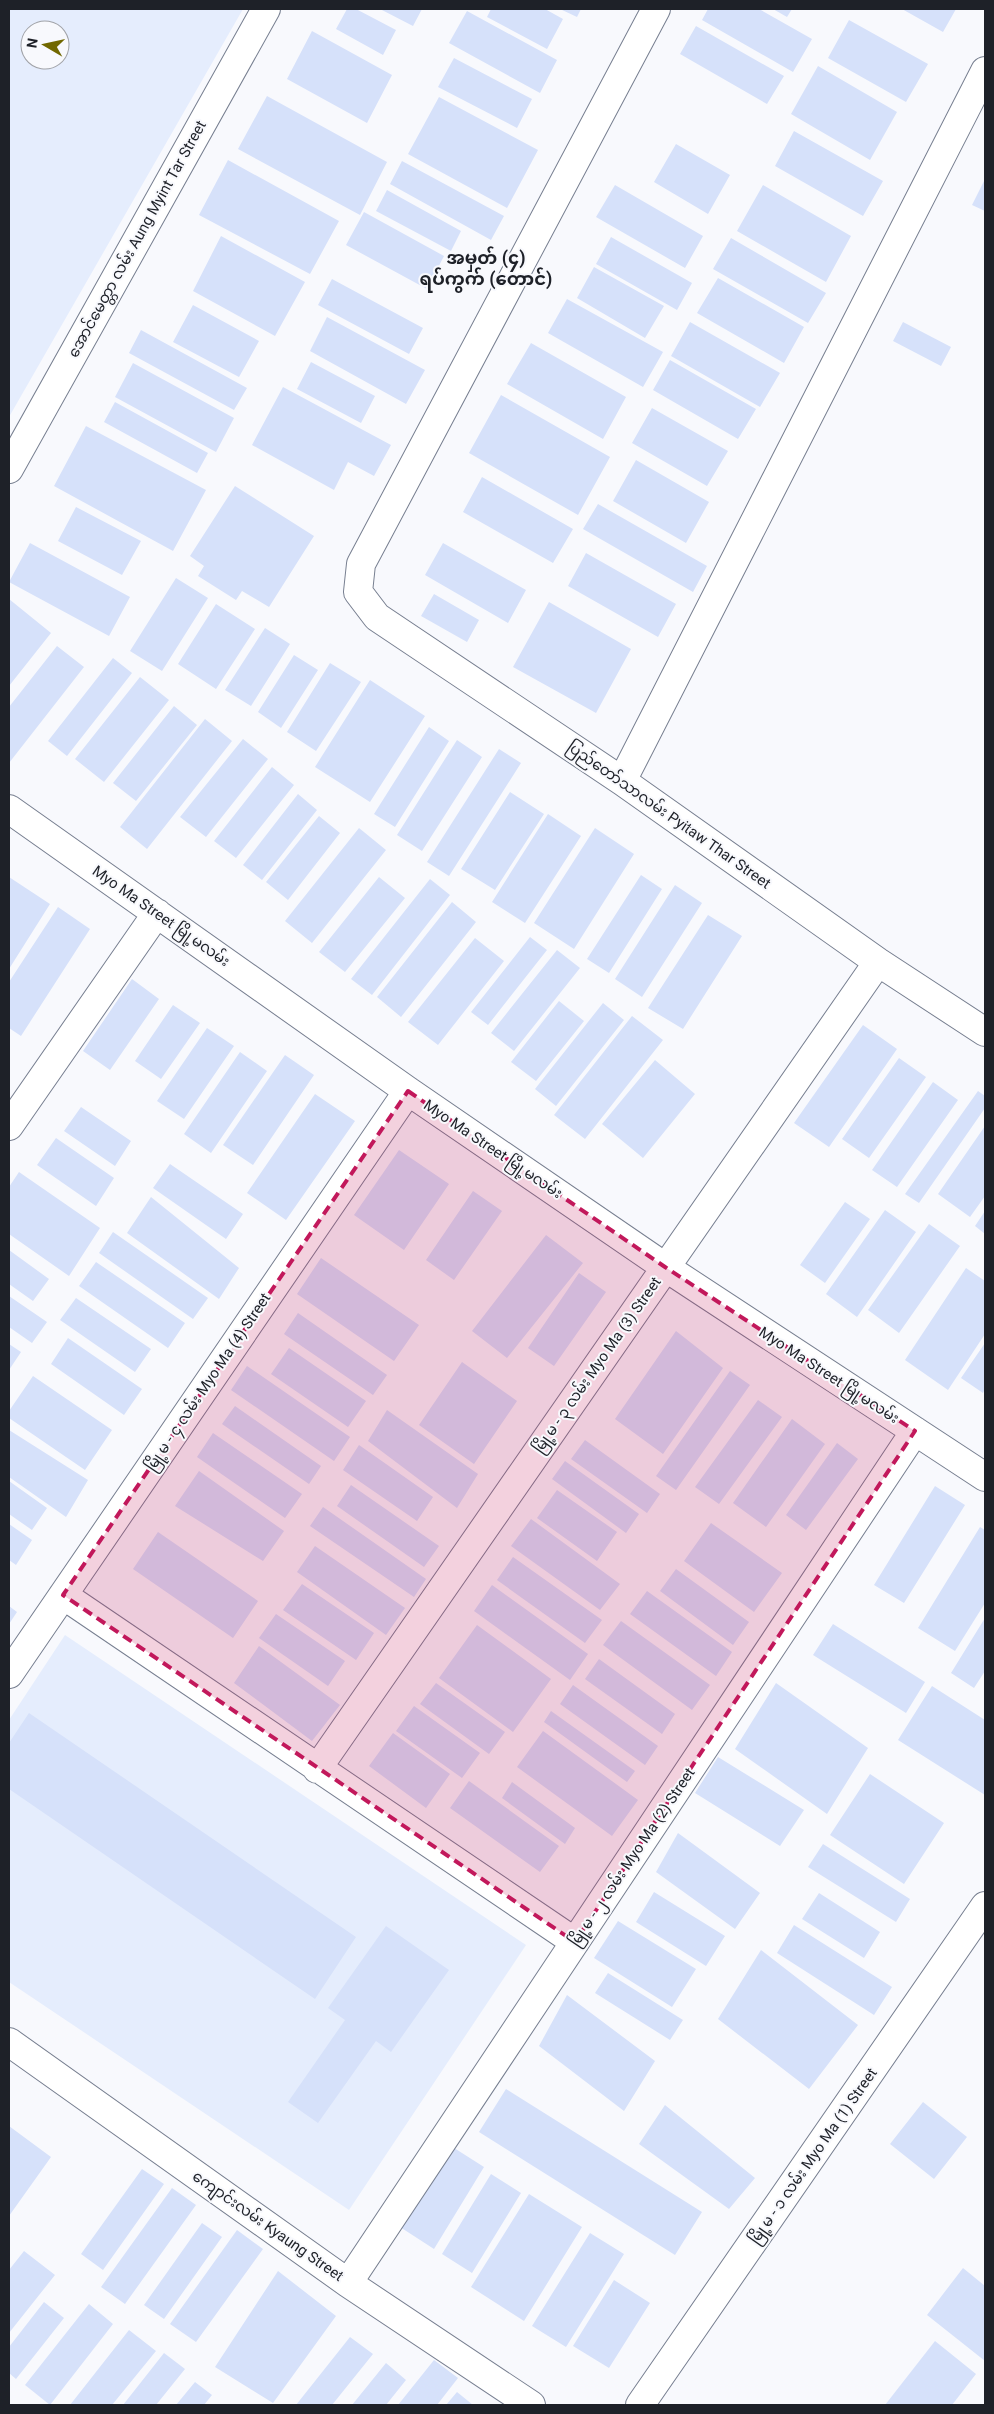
<svg xmlns="http://www.w3.org/2000/svg" width="994" height="2414" font-family="Roboto,'Noto Sans Myanmar',sans-serif">
<style>
.built{fill:#e5edfd;fill-rule:evenodd}
.building{fill:#d6e1fa}
.lines{fill:none;stroke-linecap:round;stroke-linejoin:round}
.minor-casing{stroke:#777f90;stroke-width:30}
.minor{stroke:#fff;stroke-width:28}
.marked{fill:#c2185b;fill-opacity:0.2;stroke:#c2185b;stroke-width:4;stroke-dasharray:10 6;stroke-linejoin:round}
.labels{text-anchor:middle;dominant-baseline:central;stroke-width:4;stroke-linejoin:round;paint-order:stroke}
.street-label{font-size:15px;fill:#1e2128;stroke:#f8f9fd}
.quarter-label{font-size:18px;font-weight:bold;fill:#1e2128;stroke:#f8f9fd}
</style>
<rect width="100%" height="100%" fill="#f8f9fd"/>
<path class="built" d="M9 9H243L9 417ZM30 30H60V60H30Z
M65 1635 526 1945 349 2210 9 1982V1720Z"/>
<path class="building" d="M347 9H356L396 30 383 55 336 29Z
M380 9H422L413 26Z
M491 9H545L563 19 547 49 487 17Z
M560 9H581L577 17Z
M708 9H759L812 39 793 72 702 20Z
M773 9H792L787 17Z
M902 9H956L943 32Z
M467 11 557 60 540 93 449 43Z
M849 20 928 64 906 102 828 58Z
M696 26 784 76 767 104 680 54Z
M312 31 392 75 367 123 287 79Z
M454 58 532 99 517 128 438 87Z
M818 66 897 112 870 160 791 114Z
M267 96 387 162 360 215 238 149Z
M439 97 538 150 507 208 408 154Z
M794 131 883 181 863 216 775 166Z
M676 144 730 175 708 214 654 182Z
M228 160 339 221 310 274 199 215Z
M402 161 504 216 491 240 390 184Z
M985 179V211L972 205Z
M615 185 703 236 685 268 596 217Z
M763 185 851 236 826 282 737 231Z
M387 190 461 231 451 251 376 211Z
M364 212 444 256 427 289 346 245Z
M221 236 305 282 275 336 193 291Z
M611 237 692 283 677 310 596 264Z
M731 238 826 293 808 323 713 269Z
M594 267 664 306 645 338 577 298Z
M718 278 804 327 784 363 697 313Z
M332 279 423 328 409 354 318 305Z
M567 299 663 352 643 387 548 333Z
M193 305 259 341 239 377 173 342Z
M327 317 425 370 406 404 310 351Z
M690 322 780 373 760 407 671 356Z
M903 322 951 347 941 366 893 341Z
M141 330 247 388 234 410 129 353Z
M531 343 626 397 603 439 507 384Z
M670 360 756 409 738 439 653 390Z
M311 362 375 396 361 423 297 389Z
M133 363 234 418 216 452 115 397Z
M283 387 391 445 374 476 348 462 334 490 252 445Z
M501 395 610 457 578 515 469 453Z
M115 402 208 453 197 473 104 422Z
M652 408 728 451 707 486 632 443Z
M86 426 206 490 173 551 54 486Z
M636 460 709 502 686 543 613 501Z
M482 477 573 529 553 563 463 512Z
M235 486 314 536 269 607 242 591 236 600 198 576 204 566 190 556Z
M598 504 707 566 693 592 583 529Z
M76 507 141 541 122 575 58 541Z
M30 543 130 597 109 636 9 582Z
M443 543 526 590 508 623 425 575Z
M586 553 676 604 658 637 568 586Z
M176 578 208 598 162 671 130 651Z
M434 594 479 620 467 642 421 616Z
M9 599 51 633 9 686Z
M549 602 631 649 596 713 513 667Z
M216 604 255 629 216 689 178 664Z
M265 628 290 644 251 706 225 690Z
M57 646 84 667 9 763V707Z
M294 655 318 670 281 728 258 712Z
M113 658 132 673 67 756 48 741Z
M330 663 361 682 316 751 287 732Z
M140 677 169 700 104 782 75 759Z
M370 680 425 716 370 802 315 767Z
M174 706 197 725 136 801 113 783Z
M205 719 232 741 147 849 120 827Z
M429 727 449 741 395 827 374 814Z
M243 739 268 759 206 837 180 817Z
M457 740 482 757 422 851 397 835Z
M499 749 521 763 449 876 427 862Z
M272 767 294 785 236 858 214 841Z
M510 792 544 814 495 890 461 869Z
M298 794 317 810 262 880 243 865Z
M548 814 581 836 525 923 492 902Z
M319 816 340 833 288 900 266 882Z
M359 828 386 850 312 943 285 921Z
M595 828 634 854 574 949 534 923Z
M641 875 662 889 609 973 587 959Z
M9 877 50 904 9 969Z
M379 877 405 898 345 972 319 952Z
M430 879 450 895 372 995 351 979Z
M675 885 702 903 642 997 615 979Z
M452 902 476 922 401 1017 377 997Z
M58 907 90 929 21 1036 9 1028V982Z
M708 915 742 936 683 1029 648 1008Z
M530 937 547 950 488 1025 471 1012Z
M475 938 504 961 438 1045 408 1022Z
M557 950 580 968 514 1051 491 1033Z
M132 979 159 999 110 1070 83 1051Z
M559 1001 584 1021 536 1081 511 1062Z
M603 1003 624 1020 556 1106 535 1089Z
M173 1005 200 1023 161 1079 135 1061Z
M632 1016 663 1040 585 1139 554 1115Z
M863 1025 897 1049 829 1147 794 1123Z
M207 1028 234 1046 184 1119 157 1101Z
M240 1052 267 1071 211 1153 184 1134Z
M285 1055 314 1075 253 1165 223 1145Z
M899 1058 926 1077 869 1158 842 1139Z
M655 1060 695 1094 643 1158 602 1124Z
M933 1082 958 1100 897 1187 872 1170Z
M978 1091 985 1096V1108L919 1203 905 1194Z
M315 1094 355 1121 286 1220 247 1193Z
M81 1107 131 1141 115 1166 64 1131Z
M985 1126V1196L970 1217 938 1194Z
M56 1138 114 1178 96 1206 37 1165Z
M399 1150 449 1184 404 1250 354 1215Z
M170 1164 243 1214 226 1239 153 1188Z
M19 1172 100 1228 69 1276 9 1234V1187Z
M473 1191 502 1211 454 1280 426 1260Z
M151 1197 239 1268 219 1299 127 1233Z
M845 1202 870 1219 825 1283 800 1265Z
M885 1210 916 1232 857 1317 826 1294Z
M985 1211V1234L975 1226Z
M929 1224 960 1246 899 1333 868 1310Z
M113 1232 208 1298 193 1319 99 1253Z
M546 1235 583 1263 507 1358 472 1331Z
M9 1250 49 1279 33 1301 9 1284Z
M321 1258 419 1325 394 1361 297 1294Z
M96 1262 185 1323 168 1348 79 1286Z
M966 1268 985 1281V1334L948 1390 905 1360Z
M579 1273 606 1292 554 1366 528 1348Z
M9 1296 47 1322 32 1343 9 1327Z
M76 1298 151 1349 135 1372 60 1320Z
M298 1313 387 1375 373 1395 284 1334Z
M676 1331 723 1368 663 1454 615 1419Z
M68 1338 142 1389 124 1415 51 1364Z
M985 1343V1389L983 1393 961 1378Z
M9 1344 21 1352 9 1370Z
M289 1348 366 1401 348 1427 271 1374Z
M462 1362 517 1401 474 1464 419 1425Z
M247 1366 350 1437 334 1461 231 1390Z
M730 1371 750 1385 676 1490 656 1476Z
M33 1376 112 1430 85 1470 9 1418V1411Z
M758 1400 782 1417 719 1504 695 1487Z
M235 1406 321 1466 309 1484 222 1424Z
M387 1410 478 1474 457 1508 368 1441Z
M792 1419 825 1444 766 1527 733 1503Z
M9 1430 88 1480 66 1517 9 1477Z
M213 1433 302 1494 285 1518 197 1457Z
M585 1440 660 1494 647 1513 571 1459Z
M837 1443 858 1459 806 1530 786 1515Z
M359 1445 433 1497 417 1521 343 1470Z
M565 1461 639 1514 626 1533 552 1479Z
M199 1471 284 1531 263 1561 175 1506Z
M9 1481 47 1508 32 1530 9 1514Z
M351 1485 439 1546 424 1567 337 1506Z
M935 1486 965 1505 904 1603 874 1585Z
M557 1490 617 1532 597 1561 537 1518Z
M323 1507 426 1579 414 1597 310 1526Z
M531 1519 620 1584 600 1610 511 1546Z
M711 1523 782 1573 754 1612 684 1561Z
M9 1524 32 1540 16 1565 9 1560Z
M980 1527 985 1530V1603L955 1651 918 1628Z
M158 1532 258 1601 233 1638 133 1569Z
M315 1546 405 1608 386 1635 297 1572Z
M513 1557 602 1620 585 1643 497 1580Z
M676 1569 749 1622 733 1645 660 1591Z
M302 1584 374 1633 356 1660 283 1610Z
M492 1585 588 1654 570 1680 474 1611Z
M647 1591 732 1652 716 1676 630 1614Z
M9 1606 17 1612 9 1624Z
M276 1614 345 1661 328 1686 259 1638Z
M985 1618V1671L974 1688 951 1673Z
M621 1621 710 1685 692 1710 603 1645Z
M833 1624 925 1682 906 1713 813 1655Z
M477 1625 551 1679 513 1732 439 1678Z
M259 1646 340 1705 312 1741 234 1683Z
M599 1659 675 1714 662 1734 585 1679Z
M436 1683 505 1732 489 1754 420 1704Z
M776 1683 868 1748 827 1814 735 1749Z
M573 1685 658 1746 645 1765 560 1704Z
M932 1686 985 1720V1795L898 1740Z
M414 1706 480 1753 462 1778 396 1731Z
M551 1711 635 1771 627 1782 544 1722Z
M29 1713 356 1937 315 1999 9 1789V1743Z
M543 1731 638 1800 612 1836 517 1767Z
M393 1733 450 1774 426 1808 369 1766Z
M718 1757 804 1810 780 1846 695 1793Z
M870 1774 944 1823 904 1884 830 1835Z
M469 1781 559 1846 540 1872 450 1808Z
M512 1782 575 1828 565 1844 502 1798Z
M678 1833 760 1893 735 1929 656 1872Z
M823 1844 910 1899 896 1922 808 1867Z
M654 1892 725 1936 706 1966 636 1922Z
M819 1893 880 1932 864 1958 802 1919Z
M618 1921 696 1969 672 2007 594 1958Z
M794 1925 892 1987 874 2015 777 1953Z
M386 1926 449 1970 391 2052 376 2041 318 2123 288 2102 345 2020 328 2008Z
M761 1950 858 2025 809 2089 718 2019Z
M608 1973 683 2020 670 2040 595 1993Z
M567 1995 655 2061 624 2111 539 2046Z
M506 2089 702 2212 675 2255 479 2132Z
M923 2102 967 2137 934 2179 890 2144Z
M665 2105 755 2178 729 2209 639 2144Z
M9 2126 51 2157 9 2216Z
M451 2146 484 2167 434 2249 400 2227Z
M142 2169 164 2184 103 2270 81 2254Z
M491 2174 521 2193 472 2273 442 2254Z
M172 2188 196 2205 125 2304 101 2287Z
M529 2194 582 2227 524 2321 471 2287Z
M202 2223 222 2237 164 2319 144 2305Z
M237 2230 263 2249 196 2342 170 2324Z
M590 2233 624 2254 566 2347 532 2326Z
M24 2251 55 2275 9 2333V2270Z
M963 2268 985 2286V2361L927 2315Z
M278 2271 336 2316 273 2403 215 2367Z
M614 2280 650 2303 609 2368 573 2346Z
M44 2302 64 2318 16 2379 9 2373V2347Z
M89 2304 113 2324 50 2405 25 2385Z
M129 2330 156 2351 112 2405H70Z
M350 2337 373 2354 332 2405H296Z
M935 2341 976 2374 952 2405H885Z
M164 2353 185 2369 156 2405H123Z
M434 2360 458 2378 437 2405H398Z
M386 2363 406 2380 386 2405H352Z
M195 2382 212 2395 204 2405H176Z
M457 2392 473 2405H446Z"/>
<g class="lines">
<defs>
<path id="minor" d="M656 9 361 564 358 592 377 617 622 781 878 962 985 1032
M9 469 266 9
M622 781 985 71
M9 809 408 1091 665 1267 985 1477
M9 1126 157 913
M63 1595 575 1942
M9 1674 408 1091
M317 1769 878 962
M9 2042 348 2283 531 2405
M348 2283 915 1431
M640 2405 985 1906"/>
</defs>
<use href="#minor" class="minor-casing"/>
<use href="#minor" class="minor"/>
</g>
<path class="marked" d="M408 1091 665 1267 915 1431 575 1942 63 1595Z"/>
<g class="labels">
<g class="street-label">
<text transform="translate(137 239) rotate(-61)">အောင်မေတ္တာ လမ်း Aung Myint Tar Street</text>
<text transform="translate(669 815) rotate(35)">ပြည်တော်သာလမ်း Pyitaw Thar Street</text>
<text transform="translate(161 916) rotate(35)">Myo Ma Street မြို့မလမ်း</text>
<text transform="translate(493 1149) rotate(34)">Myo Ma Street မြို့မလမ်း</text>
<text transform="translate(597 1365) rotate(-55)">မြို့မ - ၃ လမ်း Myo Ma (3) Street</text>
<text transform="translate(829 1375) rotate(33)">Myo Ma Street မြို့မလမ်း</text>
<text transform="translate(208 1382) rotate(-56)">မြို့မ - ၄ လမ်း Myo Ma (4) Street</text>
<text transform="translate(632 1857) rotate(-56)">မြို့မ - ၂ လမ်း Myo Ma (2) Street</text>
<text transform="translate(813 2156) rotate(-55)">မြို့မ - ၁ လမ်း Myo Ma (1) Street</text>
<text transform="translate(268 2226) rotate(35)">ကျောင်းလမ်း Kyaung Street</text>
</g>
<g class="quarter-label">
<text x="486" y="257">အမှတ် (၄)<tspan x="486" dy="21">ရပ်ကွက် (တောင်)</tspan></text>
</g>
</g>
<rect width="994" height="2414" fill="none" stroke="#1e2128" stroke-width="20"/>
<g transform="translate(45 45) rotate(279)"><circle r="24" fill="#f8f9fd" stroke="#a1a3a8"/>
<path d="M0-4L9 19L0 12L-9 19Z" fill="#716800"/>
<text y="-8" font-size="14" font-weight="bold" text-anchor="middle" fill="#1e2128">N</text>
</g>
</svg>
